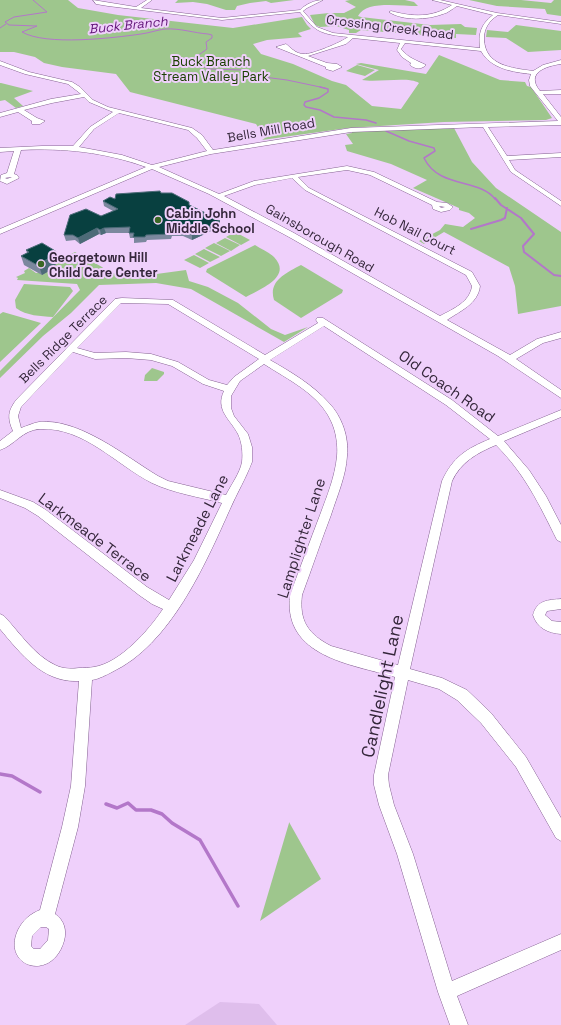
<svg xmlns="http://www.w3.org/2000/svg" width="561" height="1025" font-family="'Space Grotesk',sans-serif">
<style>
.built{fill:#dfbeec}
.green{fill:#9ec68d}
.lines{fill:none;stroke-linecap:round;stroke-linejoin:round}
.stream-far3{stroke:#b377c9;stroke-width:1}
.stream-far2{stroke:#b377c9;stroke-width:1.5}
.stream-far1{stroke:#b377c9;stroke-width:2}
.stream{stroke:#b377c9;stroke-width:3.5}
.minor-casing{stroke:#856292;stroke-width:1}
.minor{fill:#fff;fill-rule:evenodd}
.wall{fill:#7c889e}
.shaded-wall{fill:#4d6b78}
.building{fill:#084040;stroke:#4d6b78}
.poi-dot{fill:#3b6725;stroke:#efd0fb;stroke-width:1.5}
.labels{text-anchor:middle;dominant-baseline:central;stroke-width:4;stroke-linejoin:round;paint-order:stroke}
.far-water-label{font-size:13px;font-style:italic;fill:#601177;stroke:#efd0fb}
.far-street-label{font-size:13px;fill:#35273b;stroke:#efd0fb}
.far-park-label{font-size:13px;fill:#1a4001;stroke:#efd0fb}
.far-poi-label{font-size:13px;font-weight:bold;fill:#35273b;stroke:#efd0fb;text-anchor:start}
.street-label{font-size:15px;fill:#35273b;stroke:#efd0fb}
.near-street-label{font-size:18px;fill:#35273b;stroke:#efd0fb}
</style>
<rect width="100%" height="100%" fill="#efd0fb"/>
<path class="built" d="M220 1002 259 1004 277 1025H185Z"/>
<path class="green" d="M0 0H68L78 8 118 15 233 28 302 17 307 25 311 29 298 33 302 37 267 40 253 44 261 54 293 64 332 81 346 85 372 106 401 109 419 83C408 76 377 83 362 80L379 70 356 64 361 63 426 74 439 55 500 80 525 82 527 86 531 87 552 118 546 120 444 122 348 128 262 140 265 138 256 124 130 92 116 74 62 67 44 63 35 57 14 52H0Z
M178 0H294L271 3 266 1 250 3 237 6 235 10H226L207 4 193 2 175 3Z
M350 0H405L414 2 418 6C399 6 366 0 358 16L361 17 430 25 461 24 465 27 477 28 476 35 456 34V38L361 30 356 33H349V30L336 26 320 27 315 25 310 15 329 13H344L356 7 345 1Z
M469 0H521L551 3 554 0H561V16L547 14 545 9 497 6Z
M516 25 561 31V50L528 52 506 38 486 37 487 30 508 32Z
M357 65 375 70 365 76 346 71Z
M0 83H1L33 91 14 98 23 106 16 108 5 100 0 101Z
M437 126 440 129 454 128 472 162 496 188 561 232V306L518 314 515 286 509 267 444 232 424 244 419 241 440 230 445 224 463 227 475 218 469 213 459 210V208L413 188 427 180 391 164 347 151 345 145 353 144 346 134 352 133 351 130Z
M235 232 250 240 241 245 226 237Z
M225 238 240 245 231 251 216 243Z
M214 243 230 251 221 256 205 248Z
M255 245C261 249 269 252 274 257 293 277 260 289 246 297L206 272 207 269Z
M204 249 220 257 210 262 195 254Z
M75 252 102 267 109 273 149 275 186 270 189 281 208 287 238 303 271 329 285 335 308 327 284 342 191 289 156 283 99 285 71 313 43 336 0 378V371L80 290 77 284 17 280 18 278 16 277 25 273 24 271 29 268 36 273 49 271 50 270 47 268 64 259 70 263H73L65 257Z
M194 255 209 263 200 268 184 260Z
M301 265 343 290 342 293 301 318 274 300C268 281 286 273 301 265Z
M24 284 70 287 73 291 53 317C40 316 27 316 16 308L15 300Z
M3 312 41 323 0 362V314Z
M152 368 164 372V374L157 381H144L145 375Z
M289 822 321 879 260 921 289 823Z"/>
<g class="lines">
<path class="stream-far3" d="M33 0 47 12 14 17 5 22 9 25 37 26 22 32C46 46 113 38 141 34 149 33 157 30 165 29 180 28 194 33 208 34L212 35V38L206 42 207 49 193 59 195 64 210 69 242 70 256 76 287 80 325 88
M0 28 6 24"/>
<path class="stream-far2" d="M320 87 328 89V92L319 98 305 102 304 105 306 107 320 110 334 117 366 120 376 123
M386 131 409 141 434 148 435 151 424 158C439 189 479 178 495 199"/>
<path class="stream-far1" d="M495 198 501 205 521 218 534 234 523 246 524 252 554 275 561 276
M471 229 501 220 505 218 507 208"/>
<path class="stream" d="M0 774 12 776 40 792
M106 804 117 808 128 803 136 810H151L162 814 172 823 200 840 238 906"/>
<defs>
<path id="minor" d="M93 0 136 7 147 0H152L141 8 222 18 300 10C306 4 315 0 323 0L307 8 303 11 317 27 333 33 480 48C478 34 481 24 493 15L457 6C452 9 448 13 443 14 427 20 403 21 389 12L391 11C413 17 432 18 452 5L432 0H440L497 13 561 22V24L498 15C489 21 484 28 484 39 485 66 512 68 533 71L543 65 561 60V64C546 66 525 73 540 91L561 90V94H543L561 117V125L488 127 507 156 561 153V157L509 160 515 170 561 201V206L511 172 483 127 351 132 211 154 159 167 219 194 254 181 347 166 374 172 437 202 447 203 453 207 450 210 441 212 433 209 432 205 370 175 347 170 298 177 309 188 472 272 480 286C478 304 460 311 447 320L510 355 537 339 561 332V338L543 343 516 359 561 390V398L498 356 289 237 209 194 152 169 0 234V229L146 167C104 152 64 148 21 150L14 174 17 175 19 178 7 184 0 181 1 175 7 173 14 151 0 152V148L42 146H73L90 127 113 112 89 102 84 97 52 103 24 110 37 118 45 121 40 124H32V121L18 112 0 117V113L51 99 81 94 68 84 25 74 0 65V61L29 72 72 82 80 87 93 100 108 107 192 128 202 135 213 150 351 128 558 121 530 86 529 80 531 74C513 72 491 69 481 51L405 43 401 49C408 58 416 60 426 65 421 70 415 69 410 65L411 63 402 57 397 50 400 43 353 38 346 44 308 56 327 63 337 64 342 67 333 71 326 69V67L276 47 286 44C291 48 296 54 304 54 311 55 342 42 348 37 322 34 316 33 300 12L222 20 108 6 96 4ZM119 113 188 130 197 138 207 151 152 165 122 155 79 147 94 129ZM10 177H12L7 179 5 178ZM292 178 305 190 466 275 472 286C470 302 453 309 440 316L294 233 224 196 255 185ZM439 206 445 207 441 208Z
M122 298 173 300 265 355 318 323 316 320 317 318H323L452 400 498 436 561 410V417L504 441 529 470 546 496 561 525V542L557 540C539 504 525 474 496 445 477 453 461 462 452 481L410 669 442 678 467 690 491 713 526 757 561 818V841L556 838 516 767 481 723 457 700 439 689 408 680 388 775 389 785 394 805 413 854 452 981 561 934V950L457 996 468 1025H450L438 992 397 854 379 805 374 785V775L395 677C351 664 283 657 290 595 300 568 310 541 320 515 327 496 335 477 337 456 338 445 336 431 331 421 319 394 287 379 264 364L240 381 231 396V408L234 416 248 434 252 447V462C246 478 237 493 230 509 205 565 170 645 112 672 106 675 99 679 92 680L85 786 78 827 55 914C64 920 67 930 64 941 52 983 1 967 18 930 23 920 30 914 40 910L62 827 71 786 79 681C43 683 21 654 0 629V614L4 616C20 633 34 655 55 665 63 669 71 669 79 668 84 668 89 668 94 667 120 663 149 630 163 609L152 604 139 595 38 516 25 508 0 498V490L33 502 46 510 147 587 169 600 194 560 222 503C199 497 173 493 152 483 115 464 84 427 40 429 22 430 15 445 0 450V441L13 431C7 418 8 410 17 399L115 299ZM121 303 168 304 259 359 234 377 227 385 209 380 178 362 151 354 126 352 95 353 77 348ZM324 326 446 405 490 439C466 449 453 457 442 481L398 665 331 646C308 634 299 621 302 595 312 568 321 541 331 515 337 496 346 476 347 456 349 437 342 417 329 403 313 385 291 372 270 360ZM73 352 95 359 126 358 151 360 172 366 203 384 224 391C215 410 230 419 238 434 242 442 243 453 242 462 240 473 231 485 226 495L168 481 158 476C125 456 79 418 39 422 33 423 27 426 21 428L18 416 21 407ZM41 927H46L49 929 48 940 40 949H34L31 946 32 936Z
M561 599V609L547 611 545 615 552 621 561 622V634C548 633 537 628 533 615 537 600 548 600 561 599Z"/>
</defs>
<use href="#minor" class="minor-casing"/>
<use href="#minor" class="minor"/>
</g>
<path class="wall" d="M161 193 190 205 214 217V218L220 221V227L192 240 183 236H172L171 239 147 240 146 242 134 243V238H130L129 233H106L101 235 99 234 80 244 75 240 66 241 64 235 113 211 104 206 103 201Z
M26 250 57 252 59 260 55 264 56 265 48 269 49 271 42 275 24 265 21 256 27 253Z"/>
<path class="shaded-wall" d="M220 221V227L192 240V235Z
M97 228 99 234 80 244 78 238Z
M104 228 106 233 101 235 100 230Z
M57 252 59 260 55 264 56 265 48 269 49 271 42 275 39 266 44 261Z"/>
<path class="building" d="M160 191 161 193H172L189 202V205L214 217 212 218 220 221 192 235 182 230H171V234L146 235 145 237H133L134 233H129L130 227 104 228 100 230 97 228 78 238 73 235H64L70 215 86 209 101 216 118 209 103 201 110 197 115 199 116 194Z
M42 243 57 252 52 256H53L44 261 46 262 39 266 21 256 29 252 26 250Z"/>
<g class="poi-dot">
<circle cx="158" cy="220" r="4"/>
<circle cx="41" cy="264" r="4"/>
</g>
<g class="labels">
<g class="far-water-label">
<text transform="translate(128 25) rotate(-6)">Buck Branch</text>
</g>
<g class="far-street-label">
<text transform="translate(390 27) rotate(7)">Crossing Creek Road</text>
<text transform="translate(271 130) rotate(-10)">Bells Mill Road</text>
<text transform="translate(415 231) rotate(27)">Hob Nail Court</text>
<text transform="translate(320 238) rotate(30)">Gainsborough Road</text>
<text transform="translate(63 339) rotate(-45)">Bells Ridge Terrace</text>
</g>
<g class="far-park-label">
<text x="211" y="61">Buck Branch<tspan x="211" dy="15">Stream Valley Park</tspan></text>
</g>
<g class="far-poi-label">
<text x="166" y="213">Cabin John<tspan x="166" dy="15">Middle School</tspan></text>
<text x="49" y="257">Georgetown Hill<tspan x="49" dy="15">Child Care Center</tspan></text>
</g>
<g class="street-label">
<text transform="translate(447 386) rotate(35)">Old Coach Road</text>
<text transform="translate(197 528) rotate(-63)">Larkmeade Lane</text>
<text transform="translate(95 537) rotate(37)">Larkmeade Terrace</text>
<text transform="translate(301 538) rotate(-72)">Lamplighter Lane</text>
</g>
<g class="near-street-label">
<text transform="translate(382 686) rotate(-78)">Candlelight Lane</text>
</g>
</g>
</svg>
